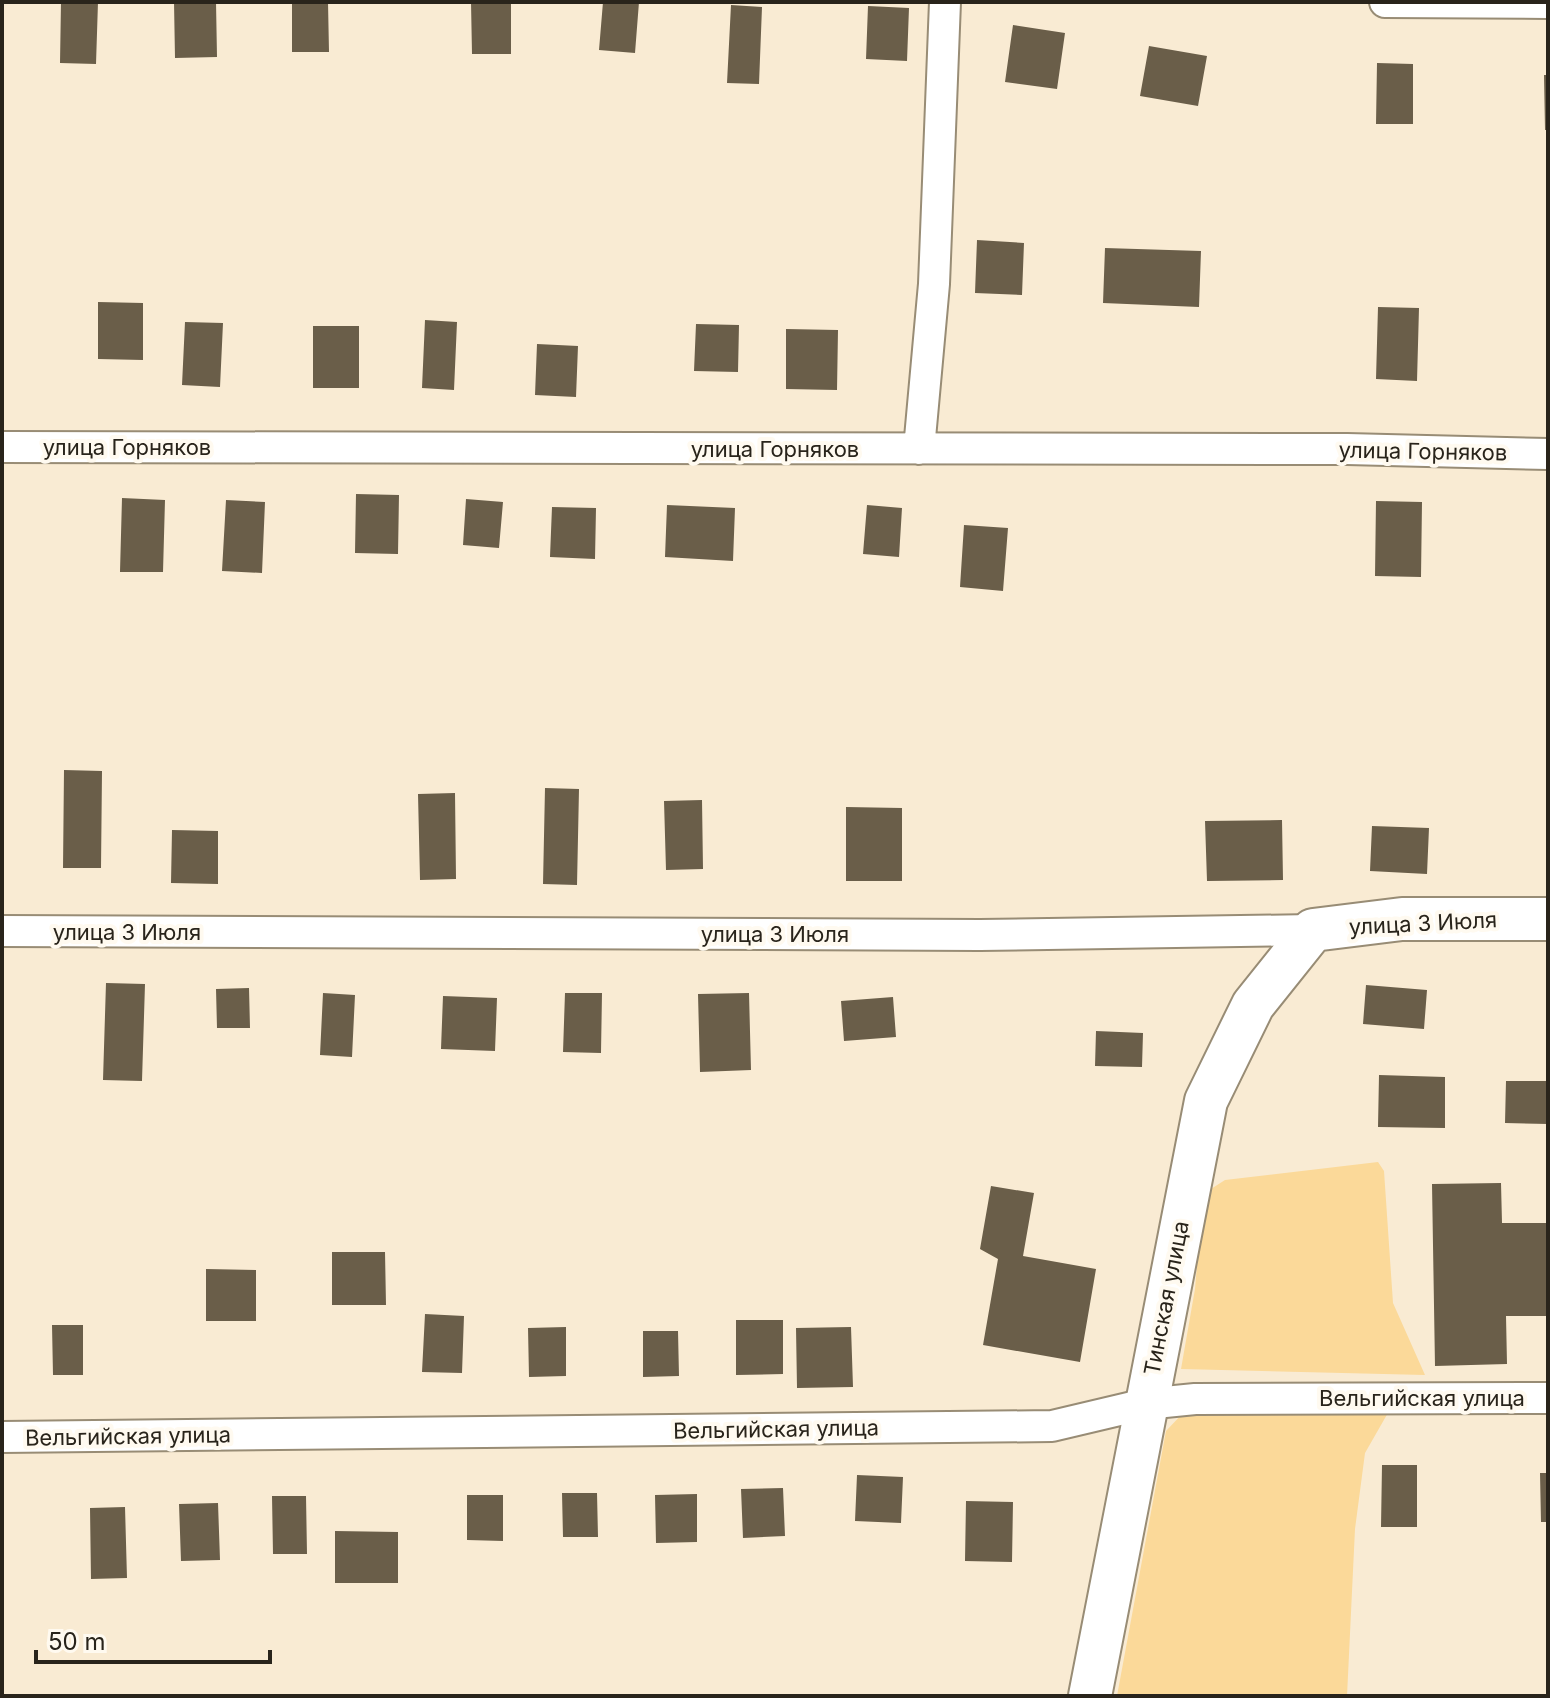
<svg xmlns="http://www.w3.org/2000/svg" width="1550" height="1698" font-family="Inter,sans-serif">
<style>
.green{fill:#fbd999}
.building{fill:#6a5e49}
.lines{fill:none;stroke-linecap:round;stroke-linejoin:round}
.street-casing{stroke:#988c75;stroke-width:34}
.secondary-casing{stroke:#988c75;stroke-width:46}
.street{stroke:#fff;stroke-width:30}
.secondary{stroke:#fff;stroke-width:42}
.labels{text-anchor:middle;dominant-baseline:central;stroke-width:8;stroke-linejoin:round;paint-order:stroke}
.street-label{font-size:22px;fill:#29241b;stroke:#fffaf0}
</style>
<rect width="100%" height="100%" fill="#f9ebd3"/>
<path class="green" d="M1378 1162 1384 1171 1393 1303 1425 1375 1181 1369 1195 1289 1201 1218 1211 1189 1225 1180Z
M1389 1411 1365 1453 1355 1529 1347 1696H1117L1166 1431 1184 1412Z"/>
<path class="building" d="M61 2H98L96 64 60 63Z
M174 2H216L217 57 175 58Z
M292 2H328L329 52H292Z
M471 2H511V54H472Z
M603 2H639L635 53 599 50Z
M731 5 762 7 759 84 727 83Z
M868 6 909 8 907 61 866 59Z
M1013 25 1065 33 1057 89 1005 82Z
M1149 46 1207 56 1198 106 1140 96Z
M1377 63 1413 64V124H1376Z
M1544 75H1548V130H1545Z
M977 240 1024 243 1022 295 975 293Z
M1105 248 1201 251 1199 307 1103 303Z
M98 302 143 303V360L98 359Z
M1378 307 1419 308 1417 381 1376 379Z
M425 320 457 322 454 390 422 388Z
M185 322 223 323 220 387 182 385Z
M696 324 739 325 738 372 694 371Z
M313 326H359V388H313Z
M786 329 838 330 837 390 786 389Z
M537 344 578 346 576 397 535 395Z
M356 494 399 495 398 554 355 553Z
M122 498 165 500 163 572H120Z
M466 499 503 502 499 548 463 545Z
M226 500 265 502 262 573 222 571Z
M1376 501 1422 502 1421 577 1375 576Z
M667 505 735 508 733 561 665 557Z
M867 505 902 508 899 557 863 554Z
M552 507 596 508 595 559 550 557Z
M964 525 1008 528 1003 591 960 587Z
M64 770 102 771 101 868H63Z
M545 788 579 789 577 885 543 884Z
M455 793 456 879 420 880 418 794Z
M702 800 703 869 666 870 664 801Z
M846 807 902 808V881H846Z
M1282 820 1283 880 1207 881 1205 821Z
M1372 826 1429 828 1427 874 1370 871Z
M172 830 218 831V884L171 883Z
M106 983 145 984 142 1081 103 1080Z
M1366 985 1427 990 1424 1029 1363 1024Z
M249 988 250 1028H217L216 989Z
M323 993 355 995 352 1057 320 1055Z
M565 993H602L601 1053 563 1052Z
M749 993 751 1070 700 1072 698 994Z
M443 996 497 998 495 1051 441 1049Z
M893 997 896 1037 844 1041 841 1001Z
M1096 1031 1143 1033 1142 1067 1095 1066Z
M1379 1075 1445 1077V1128L1378 1127Z
M1506 1081H1548V1124L1505 1123Z
M1501 1183 1502 1223H1548V1316H1506L1507 1364 1435 1366 1432 1184Z
M991 1186 1034 1193 1023 1256 1096 1269 1080 1362 983 1345 998 1259 980 1249Z
M332 1252H385L386 1305H332Z
M206 1269 256 1270V1321H206Z
M425 1314 464 1316 462 1373 422 1372Z
M736 1320H783V1374L736 1375Z
M52 1325H83V1375H53Z
M566 1327V1376L529 1377 528 1328Z
M851 1327 853 1387 797 1388 796 1328Z
M643 1331H678L679 1376 643 1377Z
M1382 1465H1417V1527H1381Z
M1540 1473H1548V1522H1541Z
M857 1475 903 1477 901 1523 855 1521Z
M783 1488 785 1536 743 1538 741 1489Z
M562 1493H597L598 1537H563Z
M697 1494V1542L656 1543 655 1495Z
M467 1495H503V1541L467 1540Z
M272 1496H306L307 1554H273Z
M966 1501 1013 1502 1012 1562 965 1561Z
M218 1503 220 1560 181 1561 179 1504Z
M125 1507 127 1578 91 1579 90 1508Z
M335 1531 398 1532V1583H335Z"/>
<g class="lines">
<defs>
<path id="street" d="M1385 2 1548 3
M2 447 1347 449 1548 454
M919 449 934 284 945 2
M2 931 980 935 1313 930
M2 1437 1052 1426 1145 1404 1195 1399 1548 1398"/>
<path id="secondary" d="M1090 1696 1206 1101 1253 1005 1313 930 1402 919H1548"/>
</defs>
<use href="#street" class="street-casing"/>
<use href="#secondary" class="secondary-casing"/>
<use href="#street" class="street"/>
<use href="#secondary" class="secondary"/>
</g>
<g class="labels">
<g class="street-label">
<text x="127" y="447">улица Горняков</text>
<text x="775" y="449">улица Горняков</text>
<text transform="translate(1423 451) rotate(1)">улица Горняков</text>
<text transform="translate(1423 923) rotate(-3)">улица 3 Июля</text>
<text x="127" y="932">улица 3 Июля</text>
<text x="775" y="934">улица 3 Июля</text>
<text transform="translate(1166 1298) rotate(-79)">Тинская улица</text>
<text x="1422" y="1398">Вельгийская улица</text>
<text transform="translate(776 1429) rotate(-1)">Вельгийская улица</text>
<text transform="translate(128 1436) rotate(-1)">Вельгийская улица</text>
</g>
</g>
<rect width="1550" height="1698" fill="none" stroke="#29241b" stroke-width="8"/>
<path d="M36 1650v12h234v-12" fill="none" stroke="#29241b" stroke-width="4"/>
<text x="48" y="1650" font-size="24" fill="#29241b" stroke="#fffaf0" stroke-width="6" paint-order="stroke">50 m</text>
</svg>
